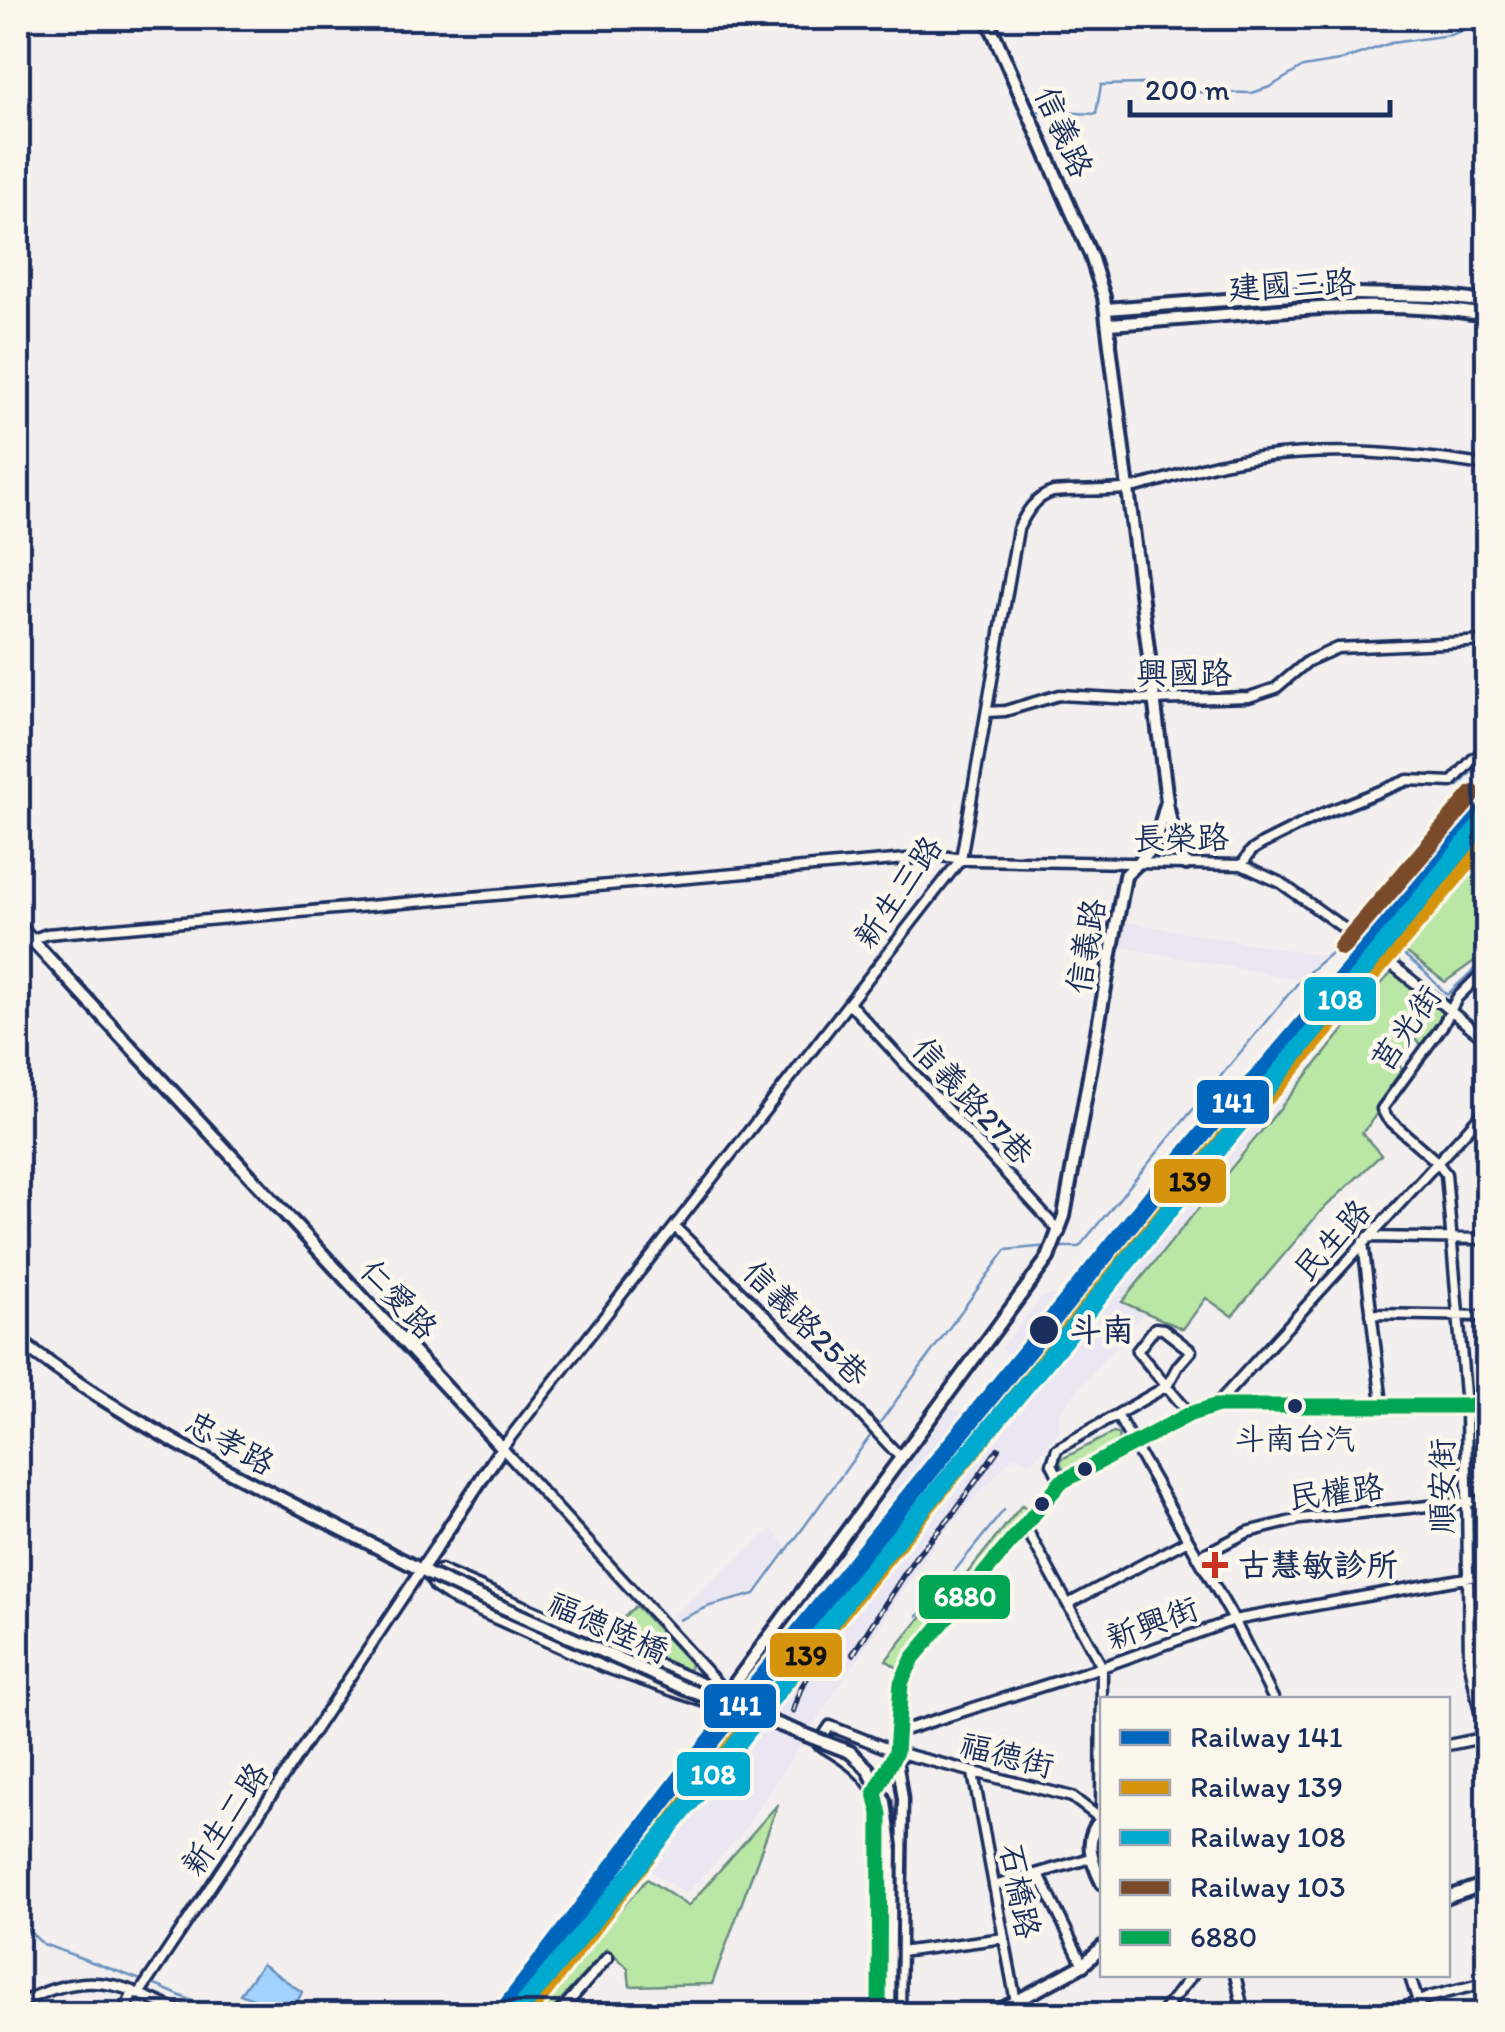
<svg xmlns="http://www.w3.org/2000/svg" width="1505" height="2032" font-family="Itim,'LXGW WenKai TC',sans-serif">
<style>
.built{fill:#eae6f2}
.green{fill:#bae7a5;stroke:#6a8b82;stroke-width:2.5}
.water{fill:#a1d3fe;stroke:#6b91be;stroke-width:2.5}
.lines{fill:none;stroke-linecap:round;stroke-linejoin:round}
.stream{stroke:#6b91be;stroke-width:2.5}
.street-tunnel{stroke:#c8c9d2;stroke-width:8;stroke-dasharray:8 4;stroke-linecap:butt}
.street-casing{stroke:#1b2f5e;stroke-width:15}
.secondary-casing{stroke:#1b2f5e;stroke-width:18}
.street{stroke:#fbf7ec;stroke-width:8}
.secondary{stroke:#fbf7ec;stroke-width:10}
.rail-casing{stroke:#1b2f5e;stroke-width:6}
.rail{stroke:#fbf7ec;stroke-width:2.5;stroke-dasharray:8;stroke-linecap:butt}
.secondary-bridge-casing{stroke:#1b2f5e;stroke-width:18;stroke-linecap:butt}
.secondary-bridge{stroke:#fbf7ec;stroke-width:10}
.bus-1-casing{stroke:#fbf7ec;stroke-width:22}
.bus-1{stroke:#00a651;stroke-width:15}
.rail-1-casing{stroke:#fbf7ec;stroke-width:25}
.rail-2-casing{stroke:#fbf7ec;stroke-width:25}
.rail-3-casing{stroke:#fbf7ec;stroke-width:25}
.rail-4-casing{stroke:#fbf7ec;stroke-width:25}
.rail-1{stroke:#0065bd;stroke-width:18}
.rail-2{stroke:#d6940e;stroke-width:18}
.rail-3{stroke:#00a9ce;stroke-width:18}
.rail-4{stroke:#7a4b2a;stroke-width:18}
.stop-dot{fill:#1b2f5e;stroke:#fbf7ec;stroke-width:4}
.poi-dot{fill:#c8321e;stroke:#fbf7ec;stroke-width:4}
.labels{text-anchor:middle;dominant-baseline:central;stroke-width:9;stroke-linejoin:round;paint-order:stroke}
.bus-label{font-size:30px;fill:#1b2f5e;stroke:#fbf7ec}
.street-label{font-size:32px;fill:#1b2f5e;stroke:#fbf7ec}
.stop-label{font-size:32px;font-weight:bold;fill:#1b2f5e;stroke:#fbf7ec;text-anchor:start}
.poi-label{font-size:32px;font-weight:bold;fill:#1b2f5e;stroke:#fbf7ec;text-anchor:start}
.line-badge{stroke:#fbf7ec;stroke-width:4}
.badge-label{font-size:28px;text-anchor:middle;font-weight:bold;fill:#fff}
.pale-badge-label{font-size:28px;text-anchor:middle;font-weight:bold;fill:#111}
</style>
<rect width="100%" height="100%" fill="#f3efef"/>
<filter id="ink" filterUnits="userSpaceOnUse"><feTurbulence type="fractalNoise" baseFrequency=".01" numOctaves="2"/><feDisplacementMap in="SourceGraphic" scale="20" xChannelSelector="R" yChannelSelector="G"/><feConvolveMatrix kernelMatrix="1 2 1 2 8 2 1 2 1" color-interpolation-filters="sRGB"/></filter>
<g filter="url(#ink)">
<path class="built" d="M1126 922 1323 956 1296 979 1121 947Z
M1372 932 1389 946 1371 977 1378 983 1121 1301 1143 1315 1059 1412V1431L1031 1463 1014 1456 940 1536 738 1838 686 1894 616 1850 898 1505 886 1495 949 1409 966 1413 1010 1356 1001 1348 1043 1296 1058 1295Z
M772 1529 786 1546 753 1592 719 1601 674 1621 670 1618Z"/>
<path class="green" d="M1487 859V952L1445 982 1402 949 1411 928 1466 864Z
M1392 971 1446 1013 1421 1044 1415 1039 1397 1060 1402 1070C1382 1093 1383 1111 1362 1133L1381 1155 1320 1212 1232 1316 1206 1298 1183 1329 1122 1302Z
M1113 1433 1118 1434 1120 1448 1072 1472 1062 1467 1060 1460Z
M1022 1505 1031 1511 899 1669 886 1660 926 1611 933 1616Z
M636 1606 690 1663 689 1673 603 1637Z
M778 1804 712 1984 630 1986 628 1968 607 1948 548 2014H530L647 1879 688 1906Z"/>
<path class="water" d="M262 1964 302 1992 291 2014 240 1994Z"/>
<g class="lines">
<path class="stream" d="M1039 111 1096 114 1101 85 1143 84 1183 92 1252 93 1270 87 1303 67 1339 61 1391 43 1450 35 1488 23
M1288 835 1414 785 1459 786 1486 756
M1056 1247H1079L1302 978 1361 927 1368 926 1424 971 1447 995 1488 956
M918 1616 1004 1510
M679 1620 710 1606 755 1594 1006 1250 1048 1246
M18 1915 22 1925 43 1944 160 1987 222 2014"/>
<path class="street-tunnel" d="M1349 932 1395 967"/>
<defs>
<path id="street" d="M987 712 1005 711 1059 695 1152 700 1249 697 1276 688 1308 661 1337 648 1488 641
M1242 865 1251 851 1262 844 1322 814 1408 780 1452 782 1474 758 1488 752
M18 951 31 940 47 934 941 856 971 860 1242 865 1281 883 1349 932
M1395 967 1488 1041
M1488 967 1457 998 1443 1025 1382 1109 1387 1118 1437 1162 1446 1174 1466 1406 1469 1660 1488 1750
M849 1003 1060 1232
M1475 1121 1488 1135
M675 1227 812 1362 900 1457
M1368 1237 1488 1239
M1363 1242 1382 1404
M1371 1314 1488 1316
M1215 1406 1488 1107
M1117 1415 1234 1620 1274 1700
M1061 1482 1052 1464 1057 1449 1167 1386 1178 1366 1191 1351 1163 1329 1155 1328 1137 1351C1155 1372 1172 1393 1190 1414
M1025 1526 1102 1667 1101 1819
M1198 1557 1248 1532 1300 1519 1488 1500
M440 1570 727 1694 722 1708 604 1667 456 1601 435 1587 428 1574Z
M1068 1604 1188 1540
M727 1694 502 1448 961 859 1018 529C1026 513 1035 497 1053 492 1078 489 1106 492 1130 488 1163 482 1194 468 1227 462 1315 446 1400 451 1488 466
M898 1732 1102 1667 1234 1620 1488 1574
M1448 1745 1487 1737
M896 1752 903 1799 900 2014
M973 1773 1016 2002 1025 2014
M877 1791C907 1747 889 1711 906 1669L1061 1482 1190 1414 1215 1406H1488
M1039 1874 1083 1965
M994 1886 1091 1858
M900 1952 1004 1938
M1235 1974 1244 2014
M1409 1974 1422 2014
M139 1994 187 2014
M25 2014 23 2002C61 1982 98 1975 139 1994L421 1570
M124 2014 133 1991
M558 2014 608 1957
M879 2014 878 1803C869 1773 843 1759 818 1744L830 1726 896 1752 1072 1797 1101 1819
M1161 2014 1193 1974
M1389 2014 1429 1997 1488 1982"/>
<path id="secondary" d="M1106 309 1319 293 1436 296 1488 302
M1108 324C1237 317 1358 295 1488 315
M1168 809 1177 851 1186 864
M18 925 502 1448 421 1570
M18 1340C143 1436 288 1500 427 1573
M727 1694 1048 1258 1064 1216 1125 876 1150 851 1156 841 1167 801 1104 297 1091 256 987 18
M1102 1819C1083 1837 1091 1861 1102 1883
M1448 1897 1488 1883
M18 2008 23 2002
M993 2014 1083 1965 1102 1947"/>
</defs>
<use href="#street" class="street-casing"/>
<use href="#secondary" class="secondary-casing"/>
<use href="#street" class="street"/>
<use href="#secondary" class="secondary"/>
<defs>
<path id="rail" d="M853 1654 917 1555 953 1514 998 1449
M793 1711 800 1690 835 1628"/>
</defs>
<use href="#rail" class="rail-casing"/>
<use href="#rail" class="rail"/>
<defs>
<path id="secondary-bridge" d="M428 1574 686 1689 850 1752 868 1769 885 1802 891 1846 889 2014"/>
</defs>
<use href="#secondary-bridge" class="secondary-bridge-casing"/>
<use href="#secondary-bridge" class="secondary-bridge"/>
<defs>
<path id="bus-1" d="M879 2014 880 1814 875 1793 896 1752 901 1683 913 1658 1061 1482 1190 1414 1215 1406H1488"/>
</defs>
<use href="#bus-1" class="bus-1-casing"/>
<use href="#bus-1" class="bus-1"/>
<defs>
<path id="rail-1" d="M501 2014 686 1772 1211 1124 1260 1075 1488 808"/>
<path id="rail-2" d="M526 2014 702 1784 1226 1137 1275 1088 1488 838"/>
<path id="rail-3" d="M516 2014 721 1765 856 1588 1062 1342 1488 816"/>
<path id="rail-4" d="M1342 947 1473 794"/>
</defs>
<use href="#rail-1" class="rail-1-casing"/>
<use href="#rail-2" class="rail-2-casing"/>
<use href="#rail-3" class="rail-3-casing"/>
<use href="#rail-4" class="rail-4-casing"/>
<use href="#rail-1" class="rail-1"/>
<use href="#rail-2" class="rail-2"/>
<use href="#rail-3" class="rail-3"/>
<use href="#rail-4" class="rail-4"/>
</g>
</g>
<g class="stop-dot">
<circle cx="1044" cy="1330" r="16"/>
<circle cx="1295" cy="1406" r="9"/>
<circle cx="1085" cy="1469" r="9"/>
<circle cx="1042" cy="1504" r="9"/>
</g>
<path class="poi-dot" d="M1210 1550h10v10h10v10h-10v10h-10v-10h-10v-10h10z"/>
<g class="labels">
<g class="bus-label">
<text x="1295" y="1438">斗南台汽</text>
</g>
<g class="street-label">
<text transform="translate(1064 132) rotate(66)">信義路</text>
<text transform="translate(1292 285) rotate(-3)">建國三路</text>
<text x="1184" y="673">興國路</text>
<text transform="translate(1181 838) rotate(-1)">長榮路</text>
<text transform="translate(898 892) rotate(-55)">新生三路</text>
<text transform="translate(1086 946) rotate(-80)">信義路</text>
<text transform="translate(1406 1028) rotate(-55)">莒光街</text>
<text transform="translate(973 1101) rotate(47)">信義路27巷</text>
<text transform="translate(1332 1240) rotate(-48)">民生路</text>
<text transform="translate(399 1299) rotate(47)">仁愛路</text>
<text transform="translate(806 1323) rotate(45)">信義路25巷</text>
<text transform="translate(230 1443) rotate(29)">忠孝路</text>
<text transform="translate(1442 1486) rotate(-90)">順安街</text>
<text transform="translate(1336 1492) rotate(-7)">民權路</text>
<text transform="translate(1152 1623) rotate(-20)">新興街</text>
<text transform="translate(608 1627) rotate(24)">福德陸橋</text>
<text transform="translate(1007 1755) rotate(14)">福德街</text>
<text transform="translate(225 1819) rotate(-56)">新生二路</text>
<text transform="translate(1020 1891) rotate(79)">石橋路</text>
</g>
<g class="stop-label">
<text x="1070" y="1330">斗南</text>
</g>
<g class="poi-label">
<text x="1238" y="1565">古慧敏診所</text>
</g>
</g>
<g class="line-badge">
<rect x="1302" y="975" width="76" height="48" rx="10" fill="#00a9ce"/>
<rect x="1195" y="1078" width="76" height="48" rx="10" fill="#0065bd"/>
<rect x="1152" y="1157" width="76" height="48" rx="10" fill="#d6940e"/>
<rect x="917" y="1573" width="95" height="48" rx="10" fill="#00a651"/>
<rect x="768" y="1631" width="76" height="48" rx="10" fill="#d6940e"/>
<rect x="702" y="1682" width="76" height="48" rx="10" fill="#0065bd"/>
<rect x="675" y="1750" width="77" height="48" rx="10" fill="#00a9ce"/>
</g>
<g class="badge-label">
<text x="1340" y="1009">108</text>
<text x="1233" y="1112">141</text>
<text x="965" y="1606">6880</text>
<text x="740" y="1715">141</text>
<text x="713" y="1784">108</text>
</g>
<g class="pale-badge-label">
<text x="1190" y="1191">139</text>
<text x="806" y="1665">139</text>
</g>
<rect width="1505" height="2032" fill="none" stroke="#fbf7ec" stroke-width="60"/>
<rect x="30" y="30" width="1445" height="1972" fill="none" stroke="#1b2f5e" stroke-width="4" filter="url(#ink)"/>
<rect x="1100" y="1697" width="350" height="280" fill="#fbf7ec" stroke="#a1a7b3" stroke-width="2.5"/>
<rect x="1120" y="1730" width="50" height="15" fill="#0065bd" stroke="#a1a7b3" stroke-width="2.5"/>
<text x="1190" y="1747" font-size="30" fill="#1b2f5e">Railway 141</text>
<rect x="1120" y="1780" width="50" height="15" fill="#d6940e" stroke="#a1a7b3" stroke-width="2.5"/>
<text x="1190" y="1797" font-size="30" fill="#1b2f5e">Railway 139</text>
<rect x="1120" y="1830" width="50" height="15" fill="#00a9ce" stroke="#a1a7b3" stroke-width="2.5"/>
<text x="1190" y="1847" font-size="30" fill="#1b2f5e">Railway 108</text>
<rect x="1120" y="1880" width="50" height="15" fill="#7a4b2a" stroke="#a1a7b3" stroke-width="2.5"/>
<text x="1190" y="1897" font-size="30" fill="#1b2f5e">Railway 103</text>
<rect x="1120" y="1930" width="50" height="15" fill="#00a651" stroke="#a1a7b3" stroke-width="2.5"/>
<text x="1190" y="1947" font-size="30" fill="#1b2f5e">6880</text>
<path d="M1130 100v15h260v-15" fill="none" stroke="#1b2f5e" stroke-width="5"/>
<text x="1145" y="100" font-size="30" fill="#1b2f5e" stroke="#fbf7ec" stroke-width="8" paint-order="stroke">200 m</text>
</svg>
